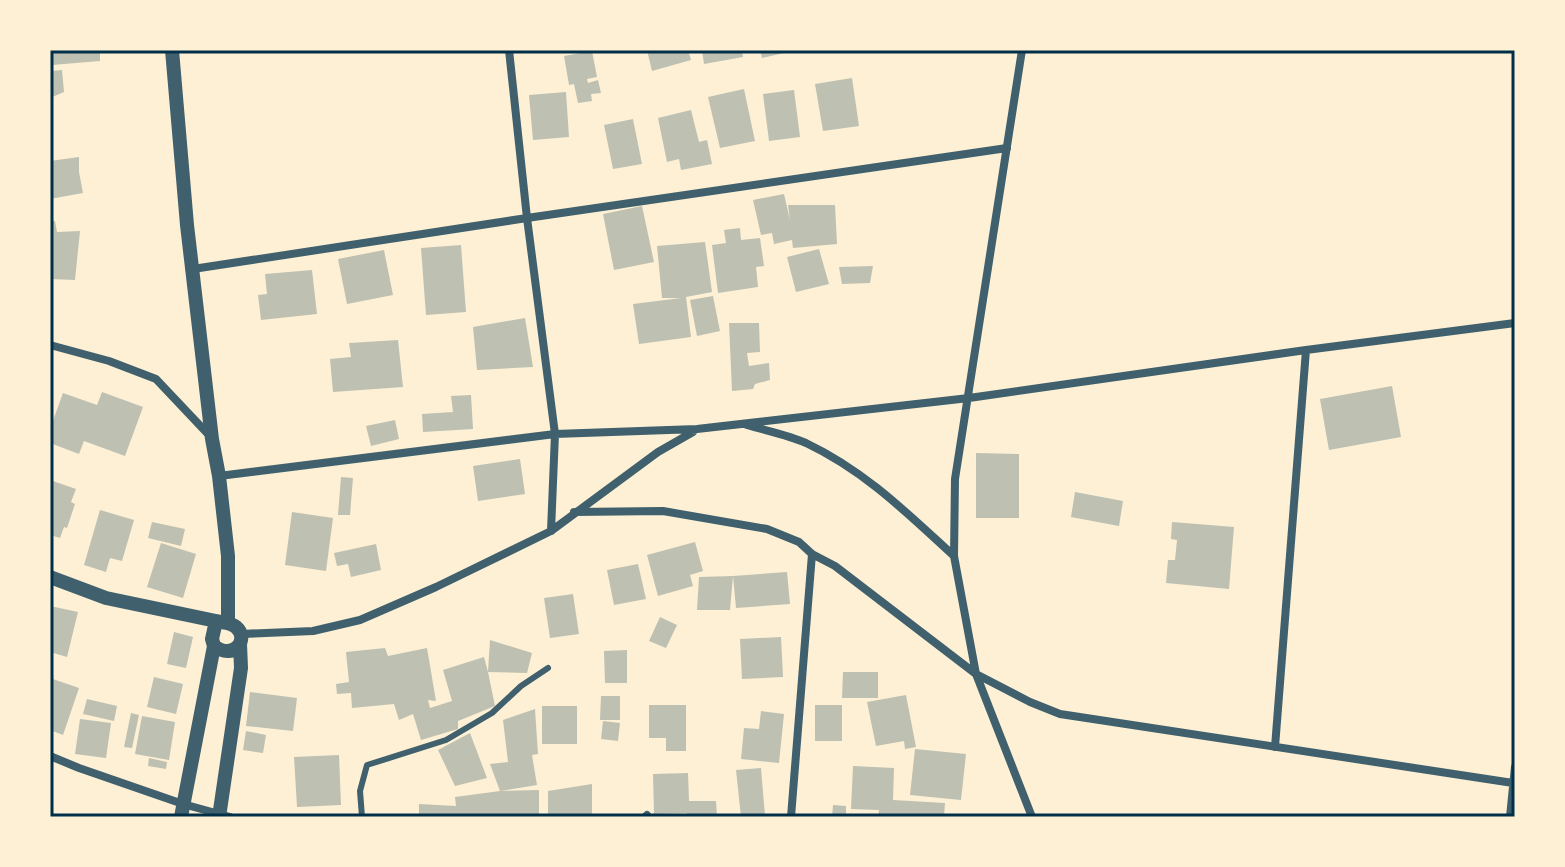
<svg xmlns="http://www.w3.org/2000/svg" width="1565" height="867" font-family="Poppins,sans-serif">
<style>
.building{fill:#bec0b2}
.lines{fill:none;stroke-linecap:round;stroke-linejoin:round}
.service{stroke:#3f606c;stroke-width:6}
.minor{stroke:#3f606c;stroke-width:8}
.tertiary{stroke:#3f606c;stroke-width:14}
.neatline{fill:none;stroke:#003049;stroke-width:3}
</style>
<rect width="100%" height="100%" fill="#fdf0d5"/>
<path class="building" d="M50 50H100V61L52 65Z
M647 50H688L691 60 652 71Z
M702 50H742L743 57 704 64Z
M760 50H793V51L762 58Z
M592 51 597 77 587 79 588 83 598 80 601 93 591 94 592 101 578 103 574 84 569 85 564 56Z
M62 70 64 92 50 98V71Z
M852 78 859 126 823 131 815 84Z
M744 89 755 141 720 148 708 97Z
M794 90 800 137 769 141 763 94Z
M566 92 569 137 533 140 529 95Z
M691 110 699 142 707 140 712 164 681 170 679 159 667 162 658 118Z
M633 119 642 164 613 169 604 125Z
M79 157V172L83 193 50 199V161Z
M784 194 790 220 788 205H835L837 244 793 248 792 240 774 244 772 233 761 235 753 200Z
M642 206 654 262 614 270 603 214Z
M50 221H55L57 232 80 231 75 280 50 279Z
M740 228 741 240 760 238 764 266 756 267 758 287 718 293 712 245 726 243 724 230Z
M705 242 712 292 686 297 691 337 639 344 633 304 681 298H662L657 246Z
M461 245 466 312 426 315 421 248Z
M819 249 829 284 796 292 787 257Z
M384 250 393 295 347 304 338 259Z
M873 266 870 283 842 284 839 267Z
M312 270 317 314 261 320 258 295 267 294 265 274Z
M713 296 720 331 697 336 690 300Z
M525 318 533 367 477 370 473 327Z
M729 323H759L760 352 747 353 749 366 769 363 770 380 755 384 753 389 732 391Z
M398 340 403 387 333 392 330 359 351 357 349 343Z
M1392 386 1401 437 1329 450 1320 399Z
M102 392 143 407 125 456 84 441 79 454 50 443V429L63 393 97 405Z
M471 395 473 429 423 432 422 414 453 412 451 396Z
M395 420 399 439 371 446 366 426Z
M976 453 1019 454V518H976Z
M520 459 525 494 478 501 473 466Z
M341 477 353 478 350 515H338Z
M50 480 76 489 71 502 75 504 67 528 64 527 60 538 50 535Z
M1075 492 1123 501 1119 526 1071 517Z
M100 510 134 520 122 561 110 558 106 572 84 565Z
M292 512 333 518 326 571 285 565Z
M152 522 185 529 181 546 148 538Z
M1172 522 1234 527 1229 589 1166 583 1168 560H1175L1177 540 1171 539Z
M695 542 703 571 690 575 693 586 658 596 647 555Z
M161 543 196 554 183 598 147 587Z
M376 544 381 570 351 577 348 564 337 566 334 553Z
M638 564 646 599 614 605 607 570Z
M787 572 790 604 736 608 733 576 730 610H697L699 577 733 576Z
M573 594 579 634 550 638 544 598Z
M50 606 78 612 67 657 50 652Z
M660 617 677 625 666 648 649 641Z
M174 632 193 637 186 668 167 664Z
M781 637 783 677 742 679 740 639Z
M490 640 532 653 527 673 488 672 495 706 458 721V729L421 740 413 714 399 720 394 704 352 708 351 693 337 694 336 684 349 682 346 652 385 648 388 656 427 648 436 701 428 700 430 708 452 701 443 670 484 657 488 672Z
M627 650V683H605L604 651Z
M843 672H878V698H842Z
M154 677 183 684 176 714 147 707Z
M50 678 79 688 63 735 50 730Z
M250 692 297 698 293 731 246 726Z
M906 695 916 747 905 749 904 741 876 746 867 702Z
M601 696H620V720H600Z
M87 699 117 706 114 721 83 714Z
M649 705H686V751H666V738H649Z
M815 705H842V741H815Z
M542 706H577V744H542Z
M535 709 538 754 532 755 537 785 500 791 490 764 508 762 503 720Z
M761 711 784 714 779 763 741 759 744 728 759 729Z
M131 713 139 715 132 748 124 747Z
M142 716 175 722 169 760 135 754Z
M80 719 111 723 106 758 75 754Z
M603 721 620 723 618 741 601 739Z
M246 731 266 735 263 753 243 750Z
M470 733 487 778 455 786 438 750Z
M915 749 966 754 961 800 910 795Z
M339 755 341 805 297 807 294 757Z
M149 758 167 762 166 769 148 766Z
M853 766 894 768 893 800 945 803 944 817H878L879 810 851 809Z
M761 768 765 816 741 817 736 770Z
M688 773 689 801H716L717 817H687V813L654 814 653 774Z
M592 784V817H548V791Z
M539 790V817H419V804L456 806 455 797 500 791Z
M833 805 846 806V817H832Z"/>
<g class="lines">
<path class="service" d="M362 817 360 791 367 765 446 740 492 713 521 686 548 668"/>
<path class="minor" d="M509 50 527 218 555 434 551 531
M1022 50 955 479 954 556 976 674 1032 817
M193 269 527 218 1007 148
M50 345 109 361 156 379 208 434
M747 425C767 431 788 435 806 443 865 471 907 513 954 556
M219 476 555 434 697 429 969 398 1306 350 1515 323
M574 512 663 511 767 529 799 542 812 554 835 566 976 674 1030 702 1060 714 1513 783
M241 634 313 631 360 620 436 587 551 531 658 452 693 432
M1275 747 1306 350
M50 756 79 768 183 804 230 817
M645 817 647 815
M791 817 812 554
M1510 817 1515 767"/>
<path class="tertiary" d="M172 50 187 225 212 439 219 476 228 556V623
M50 577 106 598 216 621
M216 621C222 623 230 622 236 627 250 639 234 661 214 646L212 639Z
M181 817 214 646
M219 817 241 668 240 644"/>
</g>
<rect width="1565" height="867" fill="none" stroke="#fdf0d5" stroke-width="104"/>
<rect x="52" y="52" width="1461" height="763" class="neatline"/>
</svg>
